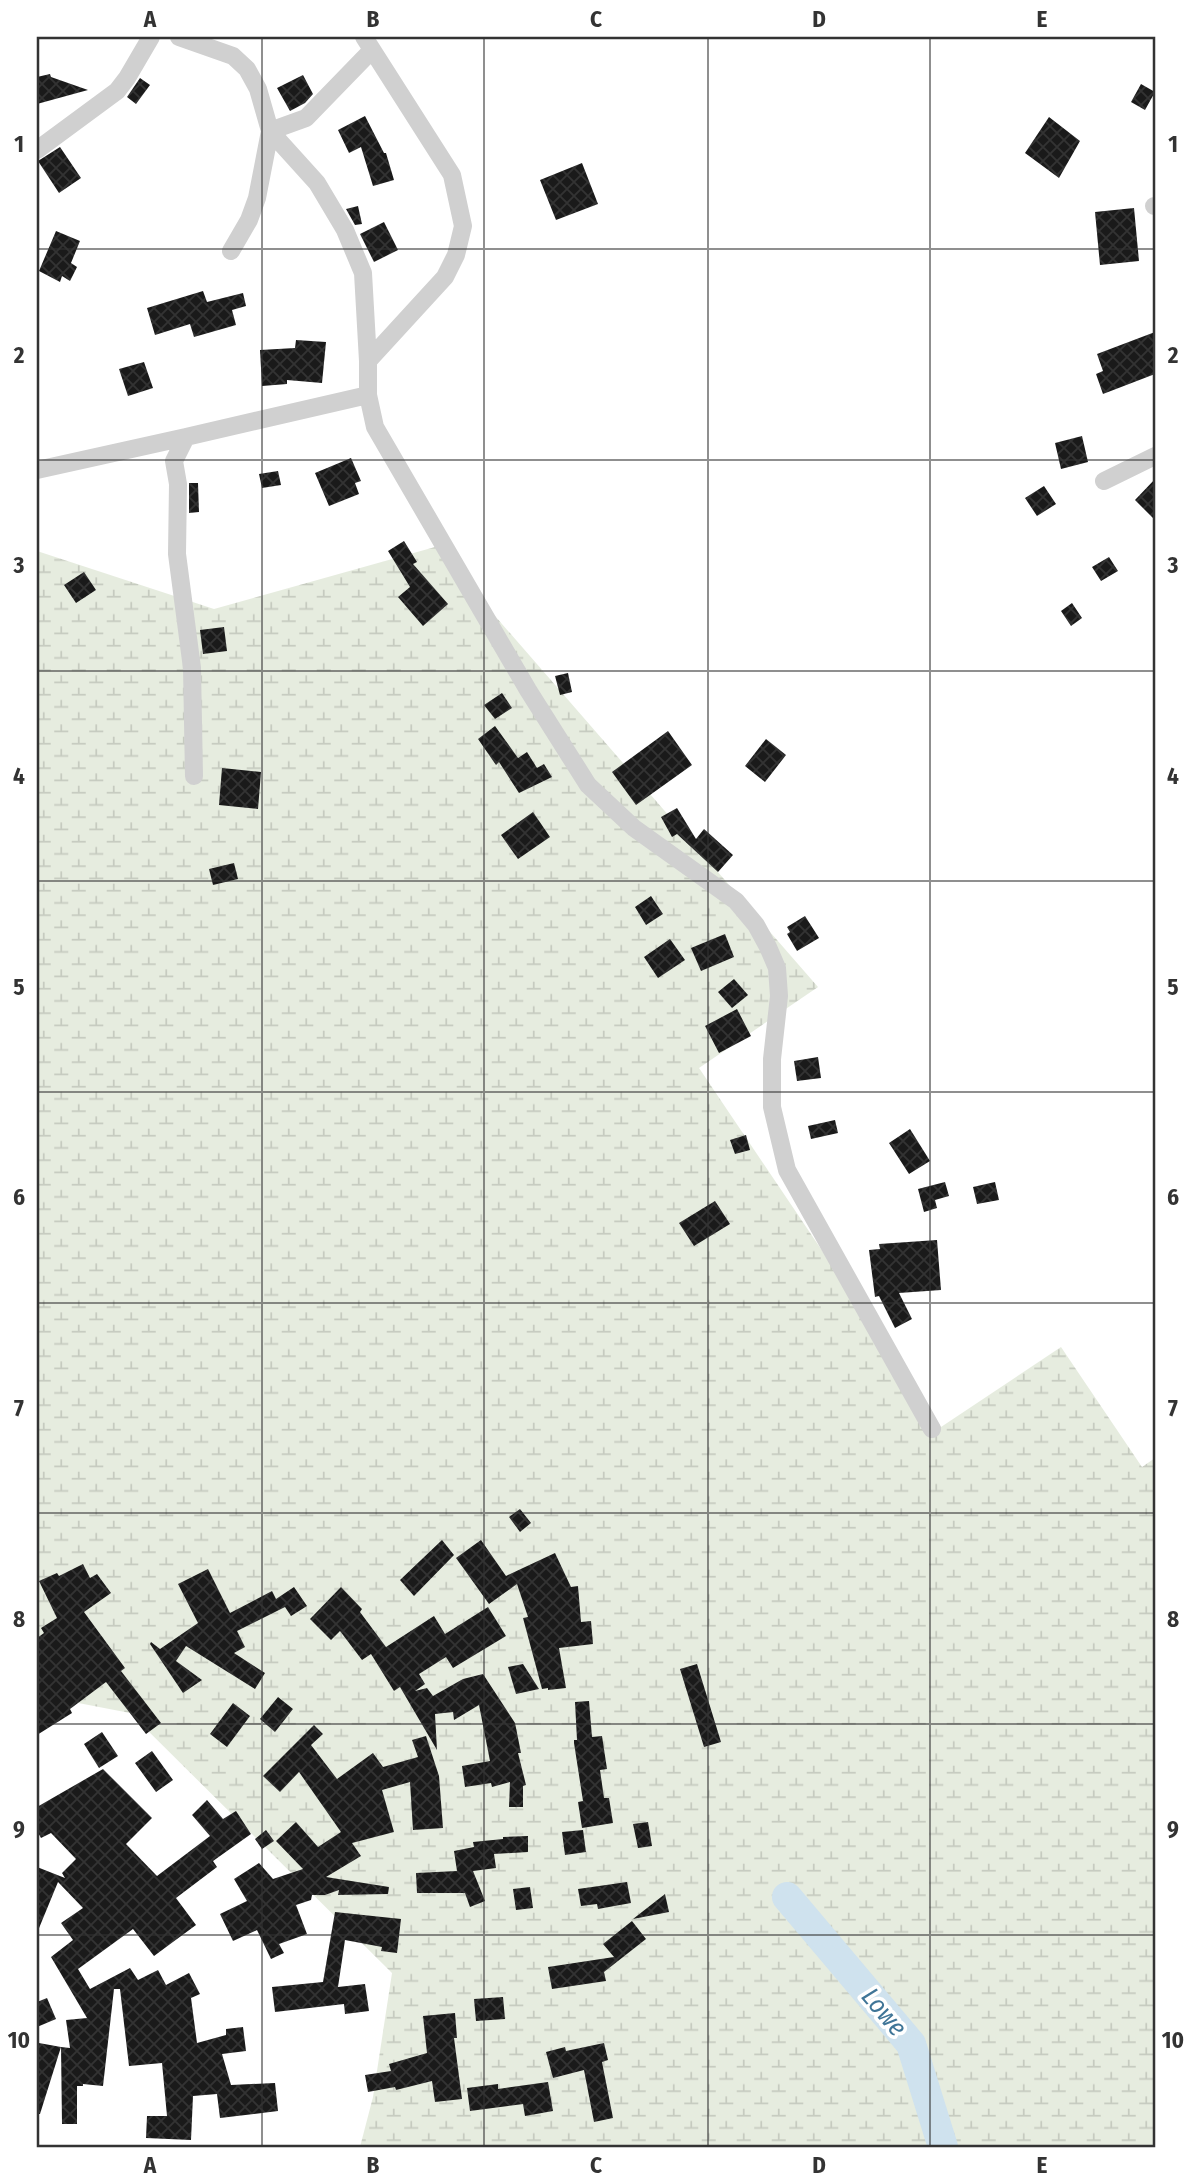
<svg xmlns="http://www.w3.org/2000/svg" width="1192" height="2184" font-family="'Fira Sans Condensed',sans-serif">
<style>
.wetland{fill:url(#wetland-marsh)}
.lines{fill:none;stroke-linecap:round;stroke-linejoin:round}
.river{stroke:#cfe2ee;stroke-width:30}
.building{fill:url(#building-cross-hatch)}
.minor{stroke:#d0d0d0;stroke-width:18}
.grid{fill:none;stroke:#333;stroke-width:2;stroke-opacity:0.55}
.labels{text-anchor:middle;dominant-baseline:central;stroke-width:7;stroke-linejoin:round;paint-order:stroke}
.water-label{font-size:26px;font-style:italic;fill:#3f7597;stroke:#fff}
.neatline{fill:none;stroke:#333;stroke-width:2.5}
.grid-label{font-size:23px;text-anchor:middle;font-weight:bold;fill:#333}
</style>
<defs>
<pattern id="wetland-marsh" width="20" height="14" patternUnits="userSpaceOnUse" patternTransform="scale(1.75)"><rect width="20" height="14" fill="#e6ecdf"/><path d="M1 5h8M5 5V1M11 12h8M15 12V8" fill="none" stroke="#c6cbc0"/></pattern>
<pattern id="building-cross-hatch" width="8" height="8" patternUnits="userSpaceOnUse" patternTransform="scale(1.75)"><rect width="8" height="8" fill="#1a1a1a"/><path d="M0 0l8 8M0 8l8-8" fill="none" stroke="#333"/></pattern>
</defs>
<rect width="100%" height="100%" fill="#fff"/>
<path class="wetland" d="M435 547 818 987 699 1068 941 1427 1061 1347 1142 1467 1155 1458V2147H360L373 2097 392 1973 130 1713 37 1695V551L214 609Z"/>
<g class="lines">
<path class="river" d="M787 1897 911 2044 943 2147"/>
</g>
<path class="building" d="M50 74 51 77 88 90 37 104V77Z
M303 75 313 94 305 103 290 111 277 88Z
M140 78 150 85 136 104 127 97Z
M1141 84 1155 92 1145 110 1131 102Z
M365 116 384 153H386L394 180 373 186 361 147 349 153 338 130Z
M1049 117 1080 141 1059 178 1025 153Z
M60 147 81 178 59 193 38 161Z
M582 163 598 204 556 220 540 180Z
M358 206 362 224 355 225 346 209Z
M1134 208 1139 261 1100 265 1095 212Z
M384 222 398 250 374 262 360 234Z
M56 231 80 241 71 263 77 267 70 281 62 276 60 282 39 271Z
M203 291 207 302 243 293 246 306 232 310 236 325 194 337 190 324 155 335 147 308Z
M1155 332V374L1103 394 1096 374 1103 371 1097 354Z
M296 340 326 342 322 383 287 380V384L262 386 260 350 295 348Z
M144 362 153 388 128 396 119 369Z
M1082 436 1088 462 1061 469 1055 443Z
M351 458 361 481 355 483 359 494 329 506 315 473Z
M278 471 281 485 262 488 259 474Z
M1155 479V520L1135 500Z
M189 483H198L199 512 189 513Z
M1044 486 1056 504 1037 516 1025 498Z
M404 541 417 562 413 564 448 604 423 626 398 597 410 587 388 551Z
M1109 557 1118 571 1101 581 1092 567Z
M84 572 96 590 76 603 64 585Z
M1072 603 1082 618 1071 626 1061 611Z
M224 627 227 651 203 654 200 630Z
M568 673 572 692 560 695 555 676Z
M502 693 512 708 495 719 484 705Z
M495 726 518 758 527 752 537 768 544 764 552 777 519 793 499 762 496 765 478 739Z
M668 731 692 765 636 805 612 772Z
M766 739 786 755 765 782 745 766Z
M222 768 261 772 258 809 219 805Z
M677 808 696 839 704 829 733 855 718 872 677 834 672 837 661 817Z
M533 812 550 837 518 859 501 835Z
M234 863 238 879 213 885 209 869Z
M651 896 663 914 646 925 635 907Z
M805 916 819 938 797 951 787 934 790 932 787 927Z
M725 934 734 957 701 971 691 948Z
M670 939 685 960 658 978 644 957Z
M734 979 748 995 732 1008 718 992Z
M737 1009 751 1036 719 1053 705 1026Z
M818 1057 821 1078 797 1081 794 1061Z
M835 1120 838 1133 811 1139 808 1126Z
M910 1129 930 1161 909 1174 889 1143Z
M746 1135 750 1150 735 1154 730 1140Z
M945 1182 949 1196 935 1200 937 1208 924 1212 918 1189Z
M995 1182 999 1200 977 1204 973 1187Z
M715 1201 730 1224 694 1246 679 1223Z
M937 1240 941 1290 899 1293 912 1319 895 1328 879 1296 875 1297 869 1250 880 1249 879 1244Z
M520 1509 531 1523 520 1532 509 1517Z
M442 1540 454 1555 414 1596 400 1580Z
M481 1540 506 1576 555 1553 571 1587 578 1586 581 1622 591 1621 593 1644 559 1648 566 1688 548 1690V1688L542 1689 523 1618 528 1617 517 1584 489 1604 456 1558Z
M83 1564 90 1578 97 1574 111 1593 84 1612 125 1668 121 1671 161 1723 146 1734 106 1682 70 1709 72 1713 37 1735V1638L44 1633 41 1628 57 1618 39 1581 57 1573 59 1576Z
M208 1569 230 1613 272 1591 276 1599 294 1587 307 1606 291 1616 285 1607 237 1631 245 1647 234 1653 265 1673 255 1689 186 1646 176 1661 202 1680 183 1693 150 1644 151 1642 160 1649 198 1623 178 1584Z
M341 1587 362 1609 360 1612 386 1647 434 1616 445 1634 488 1607 506 1636 453 1668 446 1657 419 1674 425 1684 415 1691 427 1688 433 1696 463 1679 483 1674 515 1723 521 1753H518L526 1785 523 1786V1807H509L510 1782 492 1787 491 1783 465 1787 462 1766 490 1761 479 1705 454 1720 453 1712 435 1714 437 1750 400 1687 394 1691 371 1654 362 1660 340 1631 331 1640 310 1619Z
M523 1664 539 1689 516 1694 508 1667Z
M697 1664 721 1742 704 1747 680 1669Z
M278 1697 293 1709 275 1732 260 1719Z
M589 1701 592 1737 602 1736 607 1769 600 1770 604 1798H609L613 1823 582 1828 578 1802 583 1801 574 1743V1740H577L575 1702Z
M233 1703 250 1716 227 1747 210 1734Z
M314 1725 323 1734 311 1745 337 1779 373 1753 383 1767 418 1757 412 1740 426 1736 439 1776 443 1828 413 1830 410 1782 382 1790 394 1832 352 1843 361 1856 326 1877 389 1887 388 1894 338 1895 339 1890 325 1895H312L311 1900 296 1905 307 1934 279 1944 284 1953 271 1959 257 1930 233 1941 220 1914 247 1901 234 1879 259 1863 273 1879 303 1869 276 1841 296 1822 318 1847 341 1832 299 1772 280 1792 263 1776Z
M102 1732 118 1756 99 1768 84 1744Z
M152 1751 173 1780 156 1792 135 1763Z
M103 1769 152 1818 126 1844 157 1876 210 1836 192 1815 207 1800 223 1819 236 1811 251 1834 213 1861 217 1867 176 1898 196 1925 154 1956 133 1929 78 1969 90 1989 130 1968 138 1980 158 1970 166 1985 189 1973 200 1994 191 1998 197 2043 226 2035V2029L243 2027 246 2051 222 2054 231 2085 275 2083 278 2111 220 2118 217 2094 193 2096 191 2140 146 2138 147 2116H167L162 2063 129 2066 120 1989H114L103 2086 83 2084V2086H77V2124H62L61 2047 70 2048 66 2020 87 2018 51 1957 73 1940 61 1923 83 1908 58 1882 37 1933V1867L65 1878 62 1873 76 1859 51 1833 41 1838 37 1831V1807Z
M648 1822 652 1846 638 1848 633 1824Z
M266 1830 274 1841 262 1849 255 1839Z
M583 1830 586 1852 565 1855 562 1832Z
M528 1836V1852L494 1854 496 1868 473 1871 485 1901 470 1907 465 1893H417L416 1873 457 1871 454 1851 474 1847 473 1842 503 1839V1837Z
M627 1882 631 1903 598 1909 597 1904 581 1906 578 1889Z
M530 1887 533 1908 516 1910 513 1889Z
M665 1894 669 1912 633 1919Z
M335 1912 401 1919 397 1953 381 1951 382 1947 345 1940 338 1987 365 1984 369 2011 345 2014 344 2004 275 2012 272 1987 323 1982Z
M632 1921 646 1939 604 1972 606 1981 552 1989 548 1967 614 1957 603 1944Z
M503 1997 505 2019 476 2021 474 1999Z
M47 1998 56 2019 37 2027V2002Z
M455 2013 457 2038H454L462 2099 435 2102 432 2081 396 2090 395 2087 368 2092 365 2075 391 2071 389 2064 427 2053 423 2016Z
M39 2043 61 2047 40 2114H37Z
M604 2043 608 2060 602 2062 613 2118 594 2122 584 2070 553 2078 546 2052 565 2047 566 2051Z
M548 2082 553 2111 525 2116 523 2104 470 2111 467 2088 498 2084V2089Z"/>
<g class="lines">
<path class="minor" d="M179 37 233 56 247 69 258 89 270 131 317 183 345 230 363 273 368 361
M364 37 452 175 463 226 456 255 445 277 368 361V395L375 427 528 690 588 785 634 828 736 901 756 925 768 947 777 968 779 996 772 1059V1107L787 1170 932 1429
M37 150 117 91 127 78 151 37
M1154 206H1155
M231 251 249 220 257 198 270 131 306 118 372 50
M37 470 186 437
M1104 481 1155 456
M194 776 192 668 177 554 178 484 174 461 186 437 368 395"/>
</g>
<path class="grid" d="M262 37V2147M484 37V2147M708 37V2147M930 37V2147M37 249H1155M37 460H1155M37 671H1155M37 881H1155M37 1092H1155M37 1303H1155M37 1513H1155M37 1724H1155M37 1935H1155"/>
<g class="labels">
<g class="water-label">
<text transform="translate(884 2012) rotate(50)">Lowe</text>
</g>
</g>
<rect width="1192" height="2184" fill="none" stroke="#ffffff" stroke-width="77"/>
<rect x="38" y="38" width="1116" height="2108" class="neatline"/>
<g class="grid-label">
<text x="150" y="27">A</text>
<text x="373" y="27">B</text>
<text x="596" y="27">C</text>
<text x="819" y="27">D</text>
<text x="1042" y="27">E</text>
<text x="19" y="152">1</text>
<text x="1173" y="152">1</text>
<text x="19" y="363">2</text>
<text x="1173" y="363">2</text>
<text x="19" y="573">3</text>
<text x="1173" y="573">3</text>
<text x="19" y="784">4</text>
<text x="1173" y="784">4</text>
<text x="19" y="995">5</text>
<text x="1173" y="995">5</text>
<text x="19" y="1205">6</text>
<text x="1173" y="1205">6</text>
<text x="19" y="1416">7</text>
<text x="1173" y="1416">7</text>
<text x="19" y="1627">8</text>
<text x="1173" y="1627">8</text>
<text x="19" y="1837">9</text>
<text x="1173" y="1837">9</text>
<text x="19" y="2048">10</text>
<text x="1173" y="2048">10</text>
<text x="150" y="2173">A</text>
<text x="373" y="2173">B</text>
<text x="596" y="2173">C</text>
<text x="819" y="2173">D</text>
<text x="1042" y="2173">E</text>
</g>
</svg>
